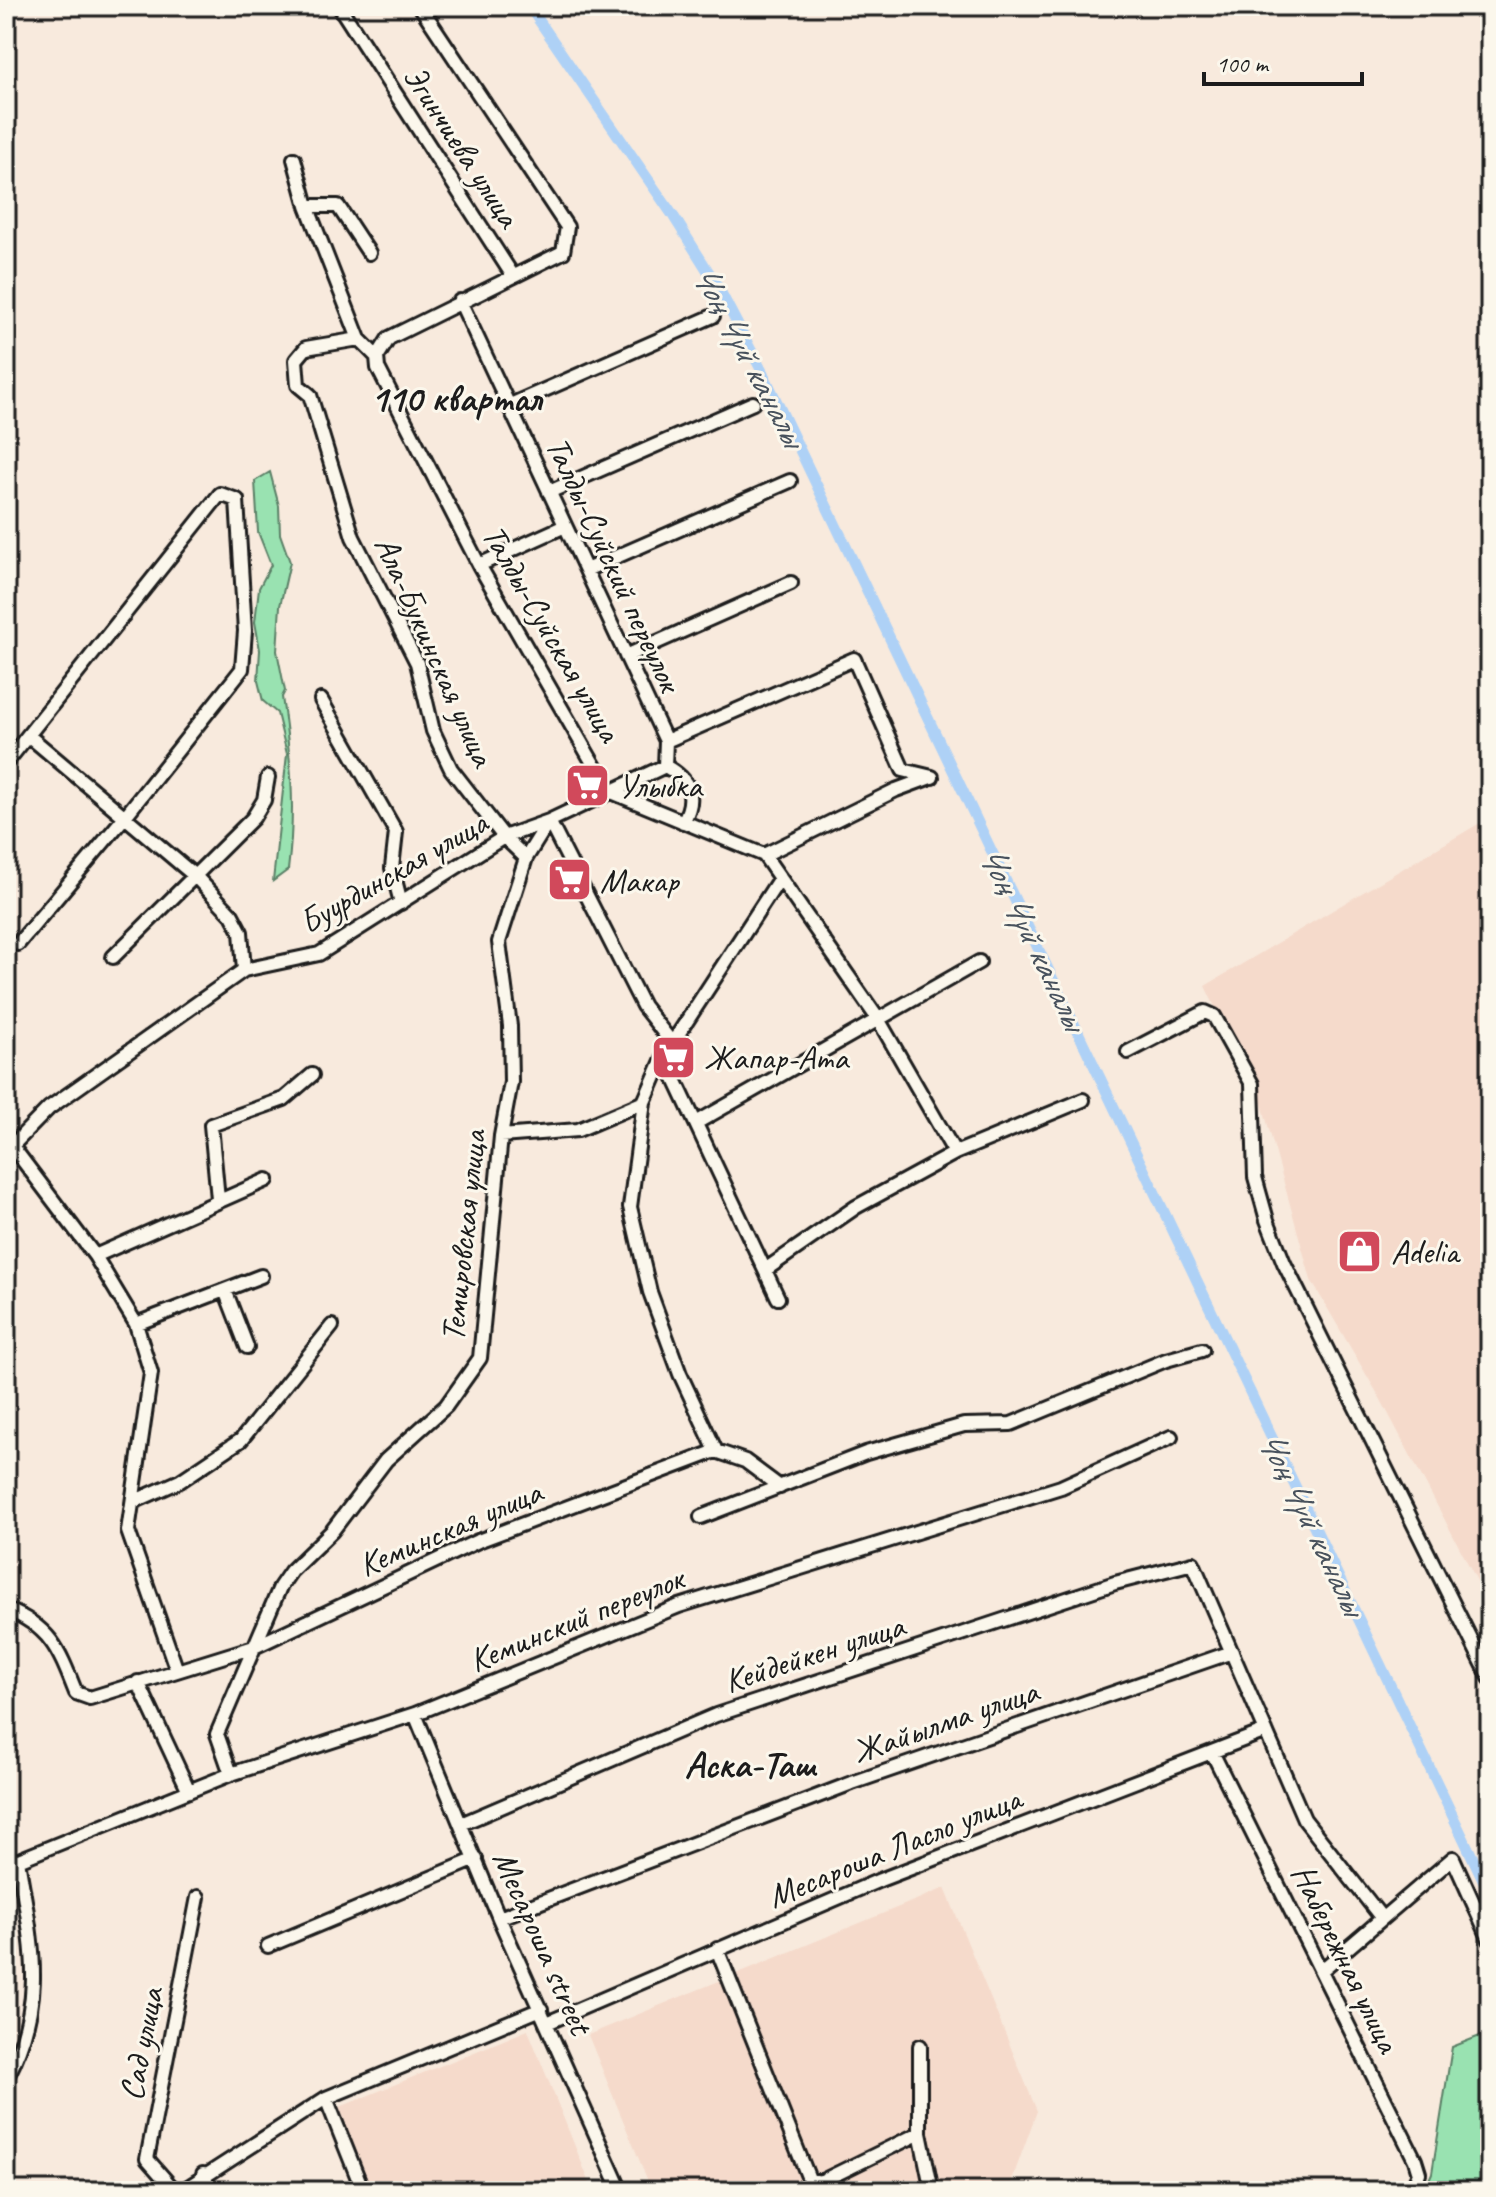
<svg xmlns="http://www.w3.org/2000/svg" width="1496" height="2197" font-family="Caveat,sans-serif">
<style>
.built{fill:#f5dacb}
.green{fill:#99e2b1;stroke:#5a7f66;stroke-width:2}
.lines{fill:none;stroke-linecap:round;stroke-linejoin:round}
.canal{stroke:#aed1f6;stroke-width:11}
.minor-casing{stroke:#1c1c1c;stroke-width:18}
.minor{stroke:#fbf7ec;stroke-width:12}
.labels{text-anchor:middle;dominant-baseline:central;stroke-width:6;stroke-linejoin:round;paint-order:stroke}
.street-label{font-size:34px;fill:#1c1c1c;stroke:#fbf7ec}
.poi-label{font-size:34px;fill:#1c1c1c;stroke:#fbf7ec;text-anchor:start}
.water-label{font-size:36px;font-style:italic;fill:#48525d;stroke:#fbf7ec}
.quarter-label{font-size:38px;font-weight:bold;fill:#1c1c1c;stroke:#fbf7ec}
</style>
<rect width="100%" height="100%" fill="#f8eadd"/>
<filter id="ink" filterUnits="userSpaceOnUse"><feTurbulence type="fractalNoise" baseFrequency=".0125" numOctaves="2"/><feDisplacementMap in="SourceGraphic" scale="16" xChannelSelector="R" yChannelSelector="G"/><feConvolveMatrix kernelMatrix="1 2 1 2 8 2 1 2 1" color-interpolation-filters="sRGB"/></filter>
<g filter="url(#ink)">
<path class="built" d="M1490 817V1605L1380 1398 1311 1280 1262 1104 1205 986Z
M945 1888 1037 2111 1008 2191H652L588 2035Z
M528 2030 593 2191H368L335 2109Z"/>
<path class="green" d="M270 472 279 506 280 534 290 562 280 606 277 651 285 691 282 697C291 759 296 807 288 870L273 881 287 754 277 713 263 701 258 681 260 650 255 622 259 588 271 565 258 532 255 481Z
M1490 2032V2191H1424L1432 2173 1452 2047Z"/>
<g class="lines">
<path class="canal" d="M529 6 674 217 718 287 765 377 1490 1894"/>
<defs>
<path id="minor" d="M339 6 513 276
M294 159 307 206 359 339 377 357 378 368 479 565 609 791 764 855 878 1019 955 1153
M307 206H338L369 253
M460 301 666 741 665 766
M359 339 306 348 296 360 298 385 310 395 353 537 417 663 433 731 451 769 504 837 526 858
M377 357 389 338 563 252 567 227 420 6
M508 406 713 316
M549 492 753 403
M479 565 565 526
M586 570 790 481
M626 656 791 583
M321 700 396 832 392 868 401 903
M29 736 196 877 232 915 241 932 244 970
M666 741 854 659 903 770 932 777
M6 763 220 494 237 500 245 631 242 669 123 819 18 944
M665 766C689 779 698 796 683 822
M549 821 643 1006 672 1043
M764 855 896 790 931 777
M113 957 253 818 264 800 268 777
M1128 1052 1205 1012 1214 1016 1252 1084 1255 1177 1267 1220 1284 1263 1490 1678
M664 1056 778 1298
M696 1123 979 962
M501 1136 578 1130 644 1102
M12 1146 95 1256 136 1324 151 1373 128 1531 176 1668
M6 1152 49 1108 244 970 319 954 504 837 549 821 665 766
M218 1199 211 1125 284 1099 312 1075
M95 1256 267 1180
M765 1270 856 1207 955 1153 1083 1100
M225 1290 247 1347
M136 1324 261 1276
M716 1451 680 1374 650 1292 630 1207 644 1102 664 1056 780 878
M133 1502 180 1481 241 1440 332 1326
M701 1517 866 1453 964 1425 1011 1424 1166 1360 1202 1350
M6 1609C51 1627 59 1650 76 1693L90 1698 254 1647 478 1541 716 1451 745 1461 780 1487
M138 1682 189 1791
M415 1714 499 1918 621 2191
M1212 1752 1415 2160 1419 2173 1411 2191
M231 1774 217 1734 280 1587 291 1571 332 1531 386 1460 446 1406 480 1358 501 1136 511 1082 510 1026 499 942 526 858 549 821
M461 1824 716 1715 1115 1583 1193 1563 1304 1819 1381 1917
M6 1865 231 1774 415 1714 679 1606 1061 1487 1171 1437
M499 1918 852 1783 1232 1652
M268 1946 476 1859
M717 1949 809 2179 820 2182 920 2133
M1322 1970 1453 1858 1490 1940
M547 2023 880 1880 1266 1731
M920 2046V2133L932 2191
M6 2079C48 1998 32 1945 18 1860
M326 2098 363 2191
M203 2174 211 2191
M175 2191 147 2159 198 1897
M182 2191 326 2098 541 2009"/>
</defs>
<use href="#minor" class="minor-casing"/>
<use href="#minor" class="minor"/>
</g>
</g>
<defs>
<symbol id="supermarket-square" viewBox="-11 -11 22 22"><rect x="-9" y="-9" width="18" height="18" rx="4" fill="#d1495b" stroke="#fbf7ec"/><path d="M-6-5.5h2.5l.6 2H6L4.5 2H-2.5L-4.4-4H-6ZM-1.5 3.2a1.3 1.3 0 1 0 .1 0ZM3 3.2a1.3 1.3 0 1 0 .1 0Z" fill="#fff"/></symbol>
<symbol id="shop-square" viewBox="-11 -11 22 22"><rect x="-9" y="-9" width="18" height="18" rx="4" fill="#d1495b" stroke="#fbf7ec"/><path d="M-5-2.5h2.3a2.7 3.5 0 0 1 5.4 0H5L5.5 6h-11ZM-1.5-2.5h3a1.5 2.3 0 0 0-3 0Z" fill="#fff"/></symbol>
</defs>
<g fill-rule="evenodd">
<use href="#supermarket-square" x="562" y="760" width="51" height="51"/>
<use href="#supermarket-square" x="544" y="854" width="51" height="51"/>
<use href="#supermarket-square" x="648" y="1032" width="51" height="51"/>
<use href="#shop-square" x="1334" y="1226" width="51" height="51"/>
</g>
<g class="labels">
<g class="street-label">
<text transform="translate(462 146) rotate(57)">Эгинчиева улица</text>
<text transform="translate(614 564) rotate(65)">Талды-Суйский переулок</text>
<text transform="translate(552 633) rotate(60)">Талды-Суйская улица</text>
<text transform="translate(435 651) rotate(66)">Ала-Букинская улица</text>
<text transform="translate(393 872) rotate(-30)">Буурдинская улица</text>
<text transform="translate(463 1236) rotate(-84)">Темировская улица</text>
<text transform="translate(450 1528) rotate(-23)">Кеминская улица</text>
<text transform="translate(576 1619) rotate(-22)">Кеминский переулок</text>
<text transform="translate(814 1653) rotate(-18)">Кейдейкен улица</text>
<text transform="translate(945 1721) rotate(-19)">Жайылма улица</text>
<text transform="translate(894 1847) rotate(-22)">Месароша Ласло улица</text>
<text transform="translate(543 1942) rotate(66)">Месароша street</text>
<text transform="translate(1346 1958) rotate(64)">Набережная улица</text>
<text transform="translate(141 2044) rotate(-79)">Сад улица</text>
</g>
<g class="poi-label">
<text x="618" y="785">Улыбка</text>
<text x="600" y="880">Макар</text>
<text x="704" y="1057">Жапар-Ата</text>
<text x="1391" y="1251">Adelia</text>
</g>
<g class="water-label">
<text transform="translate(749 355) rotate(62)">Чоң Чүй каналы</text>
<text transform="translate(1033 937) rotate(64)">Чоң Чүй каналы</text>
<text transform="translate(1312 1522) rotate(64)">Чоң Чүй каналы</text>
</g>
<g class="quarter-label">
<text x="456" y="398">110 квартал</text>
<text x="750" y="1764">Аска-Таш</text>
</g>
</g>
<rect width="1496" height="2197" fill="none" stroke="#fbf7ec" stroke-width="32"/>
<rect x="16" y="16" width="1464" height="2165" fill="none" stroke="#1c1c1c" stroke-width="3" filter="url(#ink)"/>
<path d="M1204 72v12h158v-12" fill="none" stroke="#1c1c1c" stroke-width="4"/>
<text x="1216" y="72" font-size="24" fill="#1c1c1c" stroke="#fbf7ec" stroke-width="6" paint-order="stroke">100 m</text>
</svg>
